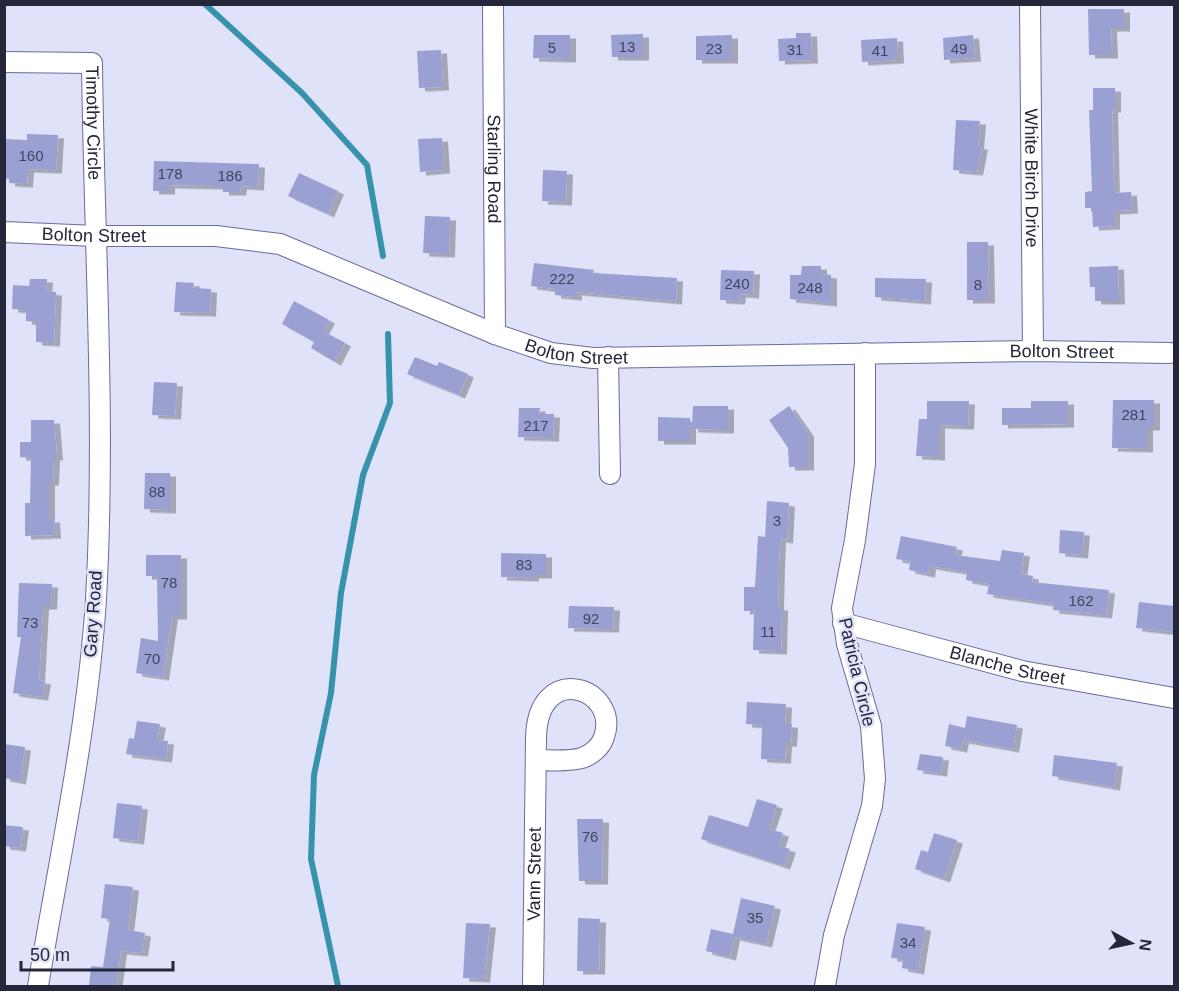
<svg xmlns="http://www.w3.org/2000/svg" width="1179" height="991" font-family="Helvetica,sans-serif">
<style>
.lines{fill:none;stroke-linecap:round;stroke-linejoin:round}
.stream{stroke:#3793ac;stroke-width:6}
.building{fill:#9aa0d2;filter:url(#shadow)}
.minor-casing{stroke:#676d9b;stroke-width:22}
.minor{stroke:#fff;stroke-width:20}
.labels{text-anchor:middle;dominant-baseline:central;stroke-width:5;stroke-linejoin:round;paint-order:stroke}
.number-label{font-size:15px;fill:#424560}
.street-label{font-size:18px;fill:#24273a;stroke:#dfe2f8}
</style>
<defs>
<filter id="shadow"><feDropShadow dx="6" dy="3.5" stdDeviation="0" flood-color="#0004"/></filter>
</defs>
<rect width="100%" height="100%" fill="#dfe2f8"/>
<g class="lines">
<path class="stream" d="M205 4 302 93 367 165 383 256
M338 986 311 859 314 775 331 693 341 593 363 475 390 403 388 334"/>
</g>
<path class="building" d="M1088 9H1124V28H1111L1112 55H1089Z
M796 33H811L812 60 779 61 778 39 796 38Z
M643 34V57H612L611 35Z
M534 35H570V59L533 58Z
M732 35V60H696V36Z
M973 35 975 58 944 60 943 38Z
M897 38 898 60 862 62 861 40Z
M441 50 443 87 419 88 417 51Z
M1093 88H1115V109H1112L1114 193 1131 192 1132 210 1114 211V226L1093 227 1092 208H1085V192L1092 191 1089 110H1093Z
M956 120 980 121 978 146H982L977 172 953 170Z
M27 134 58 135 56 170 28 169 27 184 9 183V179L4 178V139L27 140Z
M442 138 444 170 420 172 418 139Z
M154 161 259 164 258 187 241 186 240 192H223V186L169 185V191H153Z
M543 170 567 171 566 202 542 201Z
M299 173 338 191 328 214 288 196Z
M425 216 450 217 449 254 423 253Z
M967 242H988L989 300H967Z
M534 263 594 270 593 273 677 278 676 301 576 292V297L555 295V289L531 286Z
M802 266H821V274L831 275V303L790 299V275H801Z
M1118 266 1119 301H1095V287H1090L1089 267Z
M721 270 754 271 753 295 740 294 739 301 720 300Z
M875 278 926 279 925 301 875 297Z
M30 279H47L46 291 56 292 54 343 36 342V322L26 321V310L12 309 13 285 29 286Z
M176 282 194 283 193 288 211 289 210 313 174 312Z
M294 301 329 320 323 331 345 343 335 362 311 348 314 342 282 324Z
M415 357 437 366 439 362 468 374 459 395 407 374Z
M154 382 177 383 175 416 152 415Z
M1113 400H1154V427H1147V449L1112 448Z
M927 401H969L968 426 939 425V457L916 456 919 419H927Z
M1031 401H1068V424L1002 425V408H1031Z
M693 406H728V430L692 429Z
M789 406 808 433V467H789L788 448 769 420Z
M519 408H540L539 414H554L553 438 518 437Z
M658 417 690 418V441H658Z
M31 420H54L57 457H54L53 482H49V519H54L55 535 25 536V503H30L31 458 20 457V442H31Z
M145 473H170V510L144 509Z
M767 501 789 503 787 540 780 539 779 563 778 607H782L781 651 753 650 754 611H744V587H755L758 536 765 537Z
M1060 530 1084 532 1082 555 1059 553Z
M901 536 957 547 955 555 1000 561 1002 550 1024 553 1021 574 1033 576 1032 582 1109 590 1106 615 1053 610 1054 604 987 594 989 584 966 580 967 572 930 566 929 574 909 570 910 561 896 559Z
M501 553 546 554V575H533V578L501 577Z
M146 555H181V616H172L163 677 136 673 141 638 158 641 157 576H146Z
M19 583 52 584 51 606H43L39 680 45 681 42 697 13 693 21 637H17Z
M1139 602 1174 606V632L1136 628Z
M569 606 614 607 613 629 568 628Z
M747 702 786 704 785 724H792L791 743H786L785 760 761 759 762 725 746 724Z
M967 716 1017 725 1013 749 963 740 961 749 945 746 949 724 965 728Z
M137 721 160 724 157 740 168 741 166 759 126 754 129 738 134 739Z
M4 744 25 747 20 781 4 778Z
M920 754 943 757 941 773 917 770Z
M1054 755 1117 763 1114 787 1052 776Z
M757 799 777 805 769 829 783 833 779 846 790 849 784 866 701 839 709 815 748 827Z
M117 803 142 806 138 841 113 838Z
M577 819H603L602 881H579Z
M4 825 23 827 20 848 4 846Z
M934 833 957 840 944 879 915 869 921 850 928 852Z
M105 884 133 887 128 930 145 933 142 953 121 951 116 987H89L91 966 103 967 110 919 101 918Z
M741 898 775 906 766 944 734 937 730 957 706 951 711 929 733 934Z
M578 918 600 919 599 971H577Z
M466 923 490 924 484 979 463 978Z
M897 923 925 927 918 971 902 968 903 959 891 958Z"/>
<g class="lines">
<defs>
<g id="minor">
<path id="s1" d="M493 4 495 334"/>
<path id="s2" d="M1030 4 1033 351"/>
<path id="s3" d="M4 62 92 63C94 242 106 421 96 599 88 727 59 860 38 986"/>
<path id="s4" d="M4 232 96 236H216L280 244 495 334 551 353 593 358 1033 351 1170 353"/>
<path d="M608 357 610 474"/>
<path id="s5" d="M843 623 1022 671 1174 698"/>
<path id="s6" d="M533 986C534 904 535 821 536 739 537 659 621 688 604 737 601 747 591 755 582 758 568 762 550 760 536 760"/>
<path d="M825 986 834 935 872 806 875 779 871 726 847 644 842 608 855 540 865 464V353"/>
</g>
</defs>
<use href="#minor" class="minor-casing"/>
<use href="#minor" class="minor"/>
</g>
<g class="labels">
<g class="number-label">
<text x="627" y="46">13</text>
<text x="552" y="47">5</text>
<text x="714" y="48">23</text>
<text x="959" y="48">49</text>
<text x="795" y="49">31</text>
<text x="880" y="50">41</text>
<text x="31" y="155">160</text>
<text x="170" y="173">178</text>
<text x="230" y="175">186</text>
<text x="562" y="278">222</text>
<text x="737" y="283">240</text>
<text x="978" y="284">8</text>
<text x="810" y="287">248</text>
<text x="1134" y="414">281</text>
<text x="536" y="425">217</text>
<text x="157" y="491">88</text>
<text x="777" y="520">3</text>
<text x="524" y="564">83</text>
<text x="169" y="582">78</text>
<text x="1081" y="600">162</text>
<text x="591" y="618">92</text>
<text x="30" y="622">73</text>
<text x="768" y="631">11</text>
<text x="152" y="658">70</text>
<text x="590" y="836">76</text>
<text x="755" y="917">35</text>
<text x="908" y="942">34</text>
</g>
<g class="street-label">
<text stroke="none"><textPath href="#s3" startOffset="148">Timothy Circle</textPath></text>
<text stroke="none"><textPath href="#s1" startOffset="165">Starling Road</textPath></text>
<text stroke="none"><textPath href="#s2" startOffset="174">White Birch Drive</textPath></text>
<text stroke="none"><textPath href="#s4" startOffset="90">Bolton Street</textPath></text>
<text stroke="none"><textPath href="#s4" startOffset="594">Bolton Street</textPath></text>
<text stroke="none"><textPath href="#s4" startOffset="1080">Bolton Street</textPath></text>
<text transform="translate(93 614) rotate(-86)">Gary Road</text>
<text stroke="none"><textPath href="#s5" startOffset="170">Blanche Street</textPath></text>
<text transform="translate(857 672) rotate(77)">Patricia Circle</text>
<text stroke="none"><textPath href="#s6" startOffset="112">Vann Street</textPath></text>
</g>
</g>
<rect width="1179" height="991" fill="none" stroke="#24273a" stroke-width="12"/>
<g transform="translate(1131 943) rotate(98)" stroke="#dfe2f8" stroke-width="4.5" paint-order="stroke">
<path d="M0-4.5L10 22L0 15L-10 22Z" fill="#24273a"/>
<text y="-9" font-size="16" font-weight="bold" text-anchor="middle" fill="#24273a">N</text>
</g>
<path d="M21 961v9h152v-9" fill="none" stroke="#24273a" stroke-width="3"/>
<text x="30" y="961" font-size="18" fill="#24273a" stroke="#dfe2f8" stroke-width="4.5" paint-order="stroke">50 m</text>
</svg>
